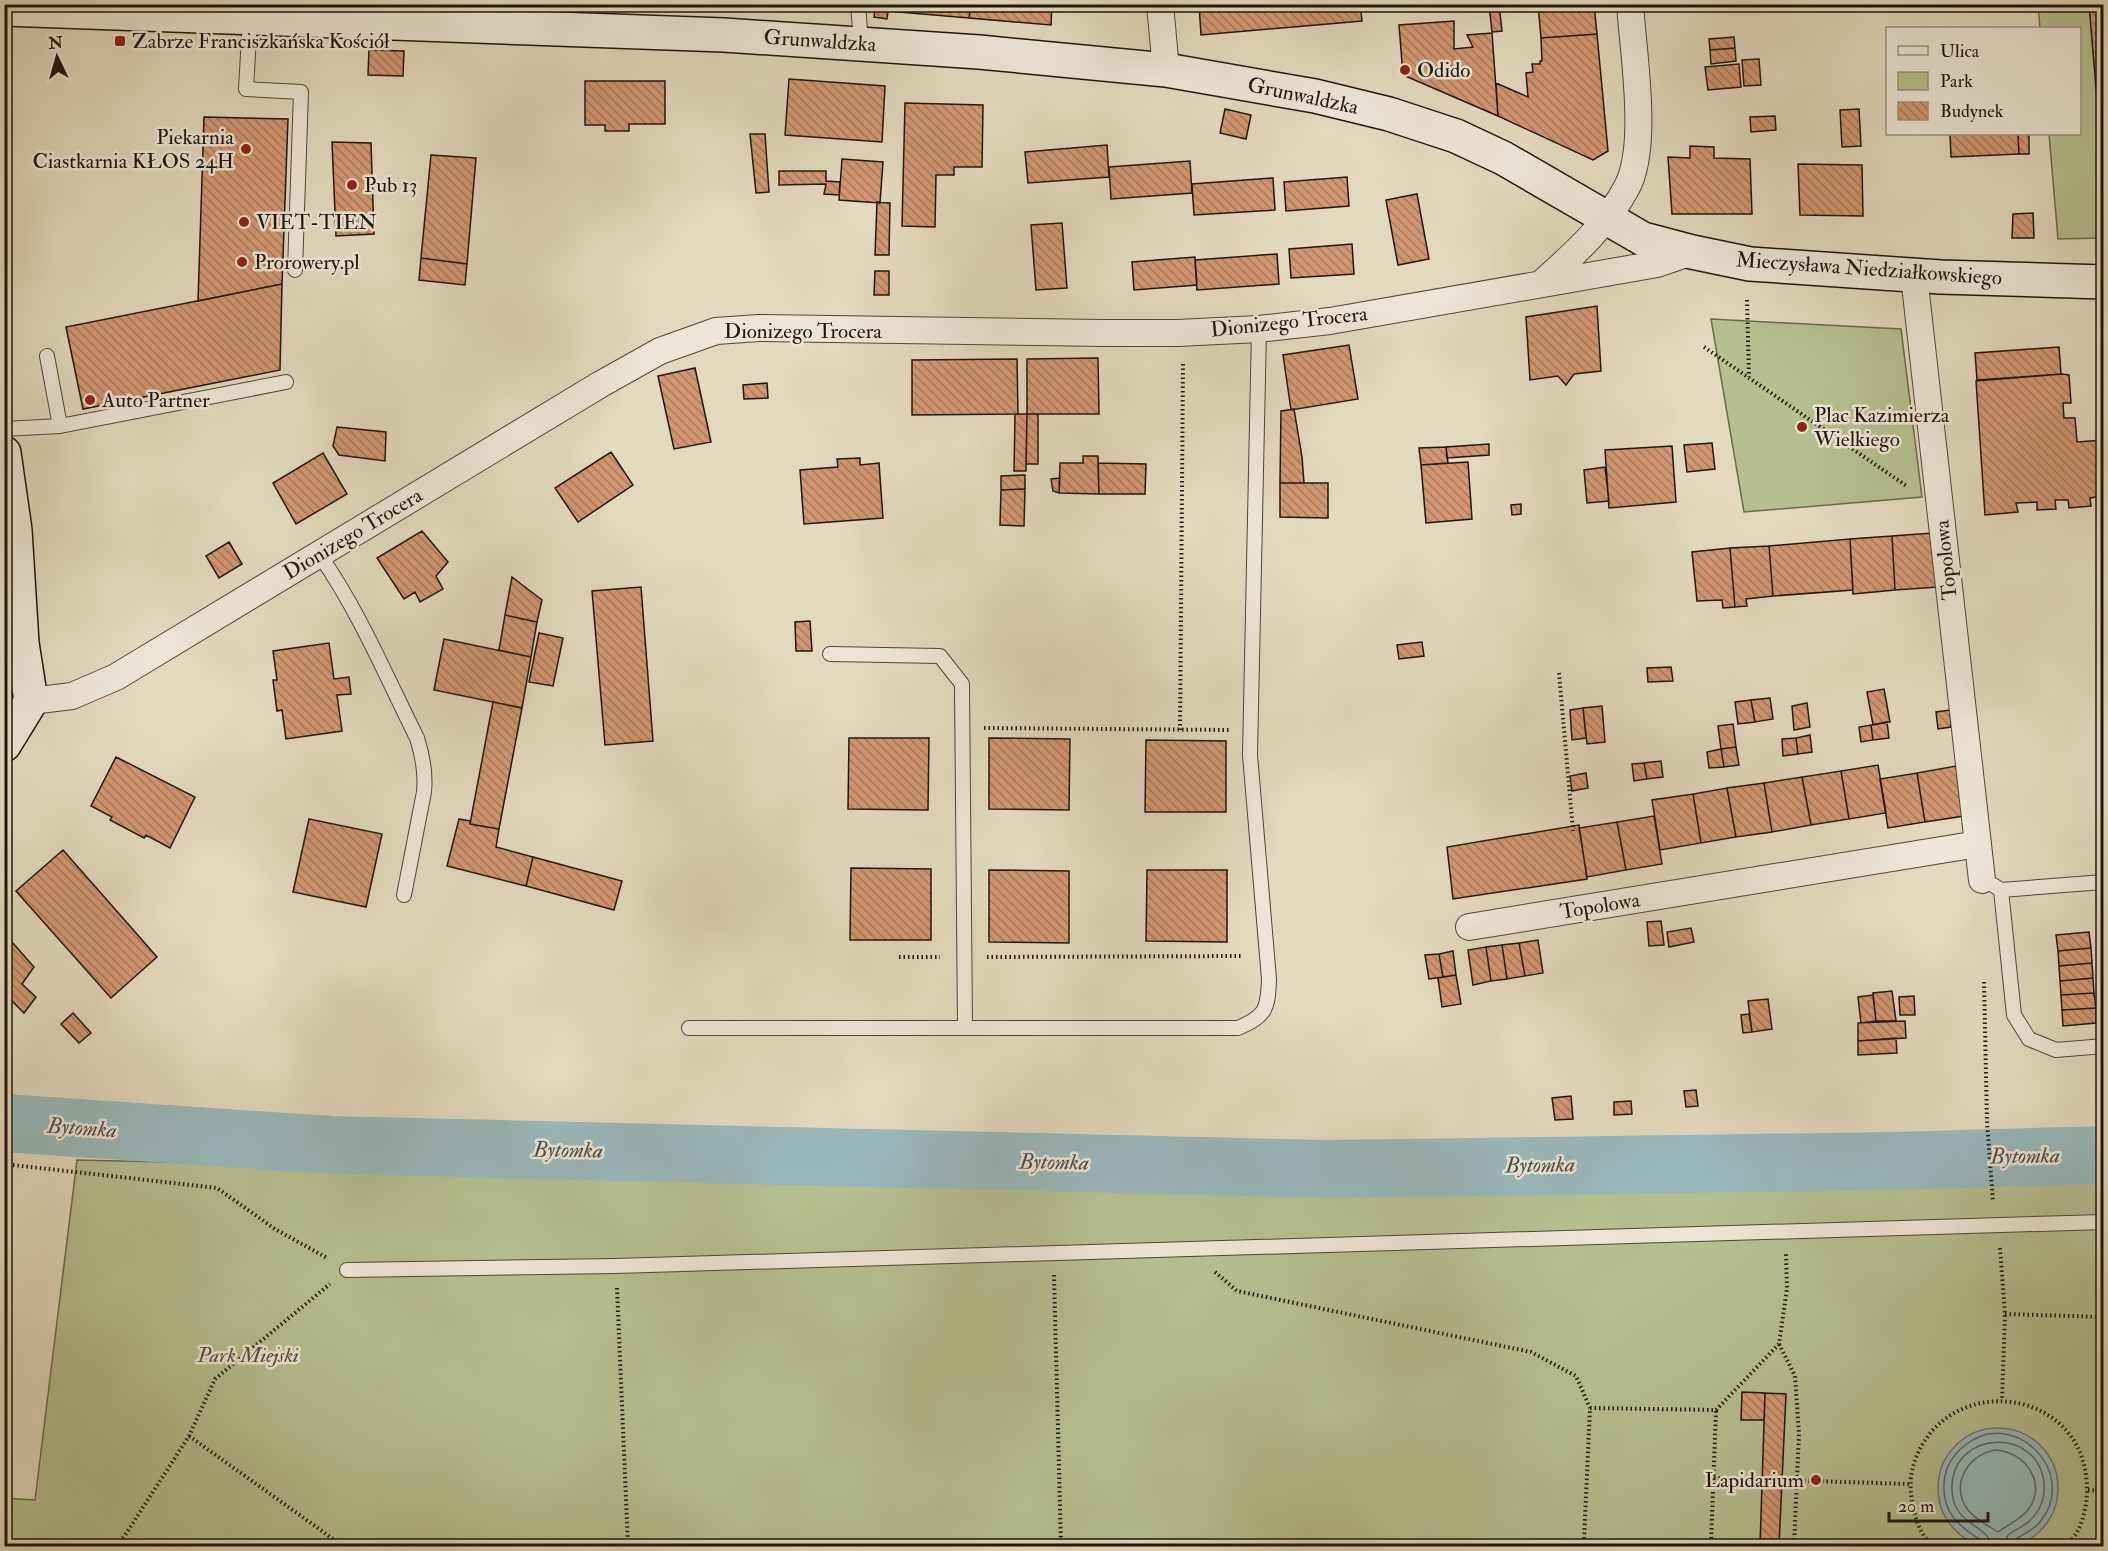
<svg xmlns="http://www.w3.org/2000/svg" width="2108" height="1551" font-family="'IM FELL Double Pica',serif">
<style>
.green{fill:#b5bf90;stroke:#6a6a4f;stroke-width:1.5}
.water{fill:#99b8bc;stroke:#697676;stroke-width:1.5}
.lines{fill:none;stroke-linecap:round;stroke-linejoin:round}
.shore{stroke:#5c6665;stroke-width:1.5}
.river{stroke:#99b8bc;stroke-width:58}
.building{fill:url(#building-back-hatch);stroke:#20140e;stroke-width:1.5}
.lane-casing{stroke:#51453a;stroke-width:16}
.street-casing{stroke:#51453a;stroke-width:28}
.secondary-casing{stroke:#20140e;stroke-width:36}
.path{stroke:#20140e;stroke-width:4;stroke-dasharray:1.5 3;stroke-linecap:butt}
.lane{stroke:#ede6d5;stroke-width:14}
.street{stroke:#ede6d5;stroke-width:26}
.secondary{stroke:#ede6d5;stroke-width:33}
.poi-dot{fill:#8f2418;stroke:#ede6d5;stroke-width:2}
.labels{text-anchor:middle;dominant-baseline:central;stroke-width:5;stroke-linejoin:round;paint-order:stroke}
.poi-label{font-size:21px;fill:#20140e;stroke:#ede6d5;text-anchor:start}
.street-label{font-size:21px;fill:#20140e;stroke:#ede6d5}
.park-label{font-size:21px;font-style:italic;fill:#54503c;stroke:#ede6d5}
.water-label{font-size:22px;font-style:italic;fill:#4a4d4b;stroke:#ede6d5}
</style>
<defs>
<pattern id="building-back-hatch" width="6" height="6" patternUnits="userSpaceOnUse" patternTransform="scale(1.5)"><rect width="6" height="6" fill="#d29772"/><path d="M-1 5l2 2M0 0l6 6M5-1l2 2" fill="none" stroke="#aa7a5c"/></pattern>
</defs>
<rect width="100%" height="100%" fill="#e3d9be"/>
<filter id="stains"><feTurbulence type="fractalNoise" baseFrequency=".00333" numOctaves="4"/><feColorMatrix values="0 0 0 0 .2 0 0 0 0 .09 0 0 0 0 .02 0 0 0 .5 -.17"/></filter>
<radialGradient id="worn" r=".72"><stop offset=".6" stop-color="#630" stop-opacity="0"/><stop offset="1" stop-color="#630" stop-opacity=".3"/></radialGradient>
<path class="green" d="M2038 5H2103V238L2058 239 2049 134H2080V28H2040Z
M1711 319 1901 329 1922 497 1744 512Z
M77 1160 912 1179 1418 1189 2103 1175V1546H5L4 1498 35 1500Z"/>
<path class="water" d="M1938 1488a60 60 0 1 1 120 0a60 60 0 1 1-120 0Z"/>
<g class="lines">
<path class="shore" d="M1995 1450C2025 1451 2048 1484 2028 1510 2020 1520 2007 1525 1998 1532 1989 1526 1975 1519 1968 1510 1949 1485 1968 1455 1995 1450Z
M1983 1546 1981 1540C1958 1526 1942 1512 1944 1483 1945 1469 1952 1456 1963 1447 2011 1404 2081 1471 2040 1522 2033 1531 2023 1534 2014 1540L2012 1546
M1991 1546C1990 1524 1950 1527 1952 1485 1955 1430 2037 1427 2044 1482 2045 1494 2042 1507 2034 1516 2027 1526 2017 1528 2008 1535L2004 1546"/>
<path class="river" d="M4 1123 330 1145 1326 1169 1894 1161 2104 1155"/>
</g>
<path class="building" d="M874 4H971L969 18 875 10Z
M971 4H1052L1051 25 969 18Z
M1052 4H1116L1117 8 1052 11Z
M1199 4H1360L1362 21 1201 35Z
M1489 4H1499L1502 31 1492 32Z
M1538 4H1594L1597 34 1541 38Z
M2089 4H2104V184Z
M875 10 888 11 887 19 874 17Z
M1454 21V49L1473 47 1467 35 1492 33 1498 116 1403 75 1399 25Z
M1597 34 1608 151 1593 160 1498 116 1496 83 1528 97 1526 73 1533 72 1532 64H1540V61H1542L1541 38Z
M1734 37 1735 48 1710 50 1709 39Z
M1735 48 1736 61 1711 64 1710 50Z
M369 50 404 51 403 76 368 75Z
M1759 59 1761 85 1744 86 1742 60Z
M1739 64 1741 87 1708 90 1705 67Z
M789 79 885 86 882 142 785 135Z
M585 81H665V124H629V131H605V125H585Z
M905 103 983 105 982 167H954V175H936L935 227 902 226Z
M1225 109 1251 115 1246 139 1220 133Z
M1859 109 1861 146 1842 147 1840 110Z
M1775 116 1776 130 1751 132 1750 117Z
M204 117 288 119 282 284 198 301Z
M750 134H765L769 192 756 193Z
M1950 134H2018L2019 154 1951 157Z
M2018 134H2029V154H2019Z
M332 142 371 143 374 234 336 236Z
M1107 145 1109 177 1028 183 1025 152Z
M1690 146 1714 147V158L1750 159 1752 214H1672L1668 157 1690 158Z
M431 155 476 158 467 264 421 258Z
M842 159 883 162 880 203 839 200Z
M1190 161 1192 193 1111 199 1109 167Z
M1798 164 1862 165 1863 216 1800 215Z
M779 171H826V181L840 182 839 195 824 194 826 184 779 185Z
M1347 177 1349 206 1286 211 1284 182Z
M1273 178 1275 210 1194 215 1192 184Z
M1417 194 1429 259 1398 265 1386 200Z
M877 202 890 203 889 255H875Z
M2033 213 2034 238H2012L2013 214Z
M1062 223 1067 288 1036 290 1031 225Z
M1352 244 1354 274 1291 278 1289 249Z
M1277 254 1279 284 1197 290 1195 260Z
M1195 257 1197 285 1134 290 1132 262Z
M421 258 467 264 465 285 419 280Z
M875 271H889V295H874Z
M282 284 280 370 83 409 66 327Z
M1597 306 1601 371 1574 374 1566 385 1558 376 1530 380 1526 317Z
M1349 345 1358 399 1291 410 1283 355Z
M2059 347 2061 374 1977 380 1975 353Z
M1098 358 1099 414H1027V359Z
M1017 359 1018 414 912 415V360Z
M695 368 711 442 674 449 658 376Z
M2062 374 2069 375 2071 403H2063L2064 418H2075L2077 442 2103 440 2104 496 2090 498 2091 506 2069 508 2068 500H2055L2056 509 2037 510V502L2016 503 2018 512 1985 515 1976 381Z
M767 383 768 398 744 399 743 385Z
M1294 409 1302 457 1304 483H1280L1281 411Z
M1015 414H1027L1026 471H1014Z
M1027 414H1038V464H1026Z
M337 427 386 432 385 461 339 455 333 446Z
M1712 443 1715 469 1687 472 1684 445Z
M1489 444V455L1447 458 1446 447Z
M1672 446 1676 502 1609 508 1605 450Z
M1446 447 1448 463 1421 465 1419 448Z
M611 452 633 485 578 522 555 488Z
M323 453 347 494 296 524 273 483Z
M1083 456H1098L1099 494 1059 493 1060 463H1083Z
M860 458V465L879 463 883 518 804 524 800 470 838 467 837 459Z
M1468 462 1472 519 1426 523 1421 465Z
M1098 463 1146 464 1145 494H1099Z
M1605 467 1609 501 1587 503 1584 470Z
M1025 475V489L1001 490V476Z
M1060 478 1059 493 1053 491 1051 479Z
M1280 483H1328V518L1280 517Z
M1025 489 1024 526 1000 525 1001 490Z
M1521 504V514L1512 515 1511 505Z
M422 531 448 562 436 576 443 589 420 602 415 592 404 599 377 558Z
M1933 533 1938 587 1895 590 1892 536Z
M1892 536 1895 590 1853 594 1850 539Z
M1850 539 1853 590 1773 596 1769 546Z
M229 542 242 564 219 578 206 556Z
M1769 546 1773 596 1746 599 1747 606 1735 607 1730 548Z
M1730 548 1735 607 1723 608 1722 600 1697 601 1692 552Z
M512 577 542 600 537 622 505 615Z
M641 587 653 741 605 745 592 591Z
M505 615 537 622 531 657 499 650Z
M810 621 812 651H796L795 622Z
M539 633 563 638 553 686 529 682Z
M444 639 531 657 522 708 434 690Z
M1422 642 1424 656 1399 659 1397 645Z
M329 643 334 679 349 677 351 694 337 695 342 731 286 739 282 710 277 711 273 680H277L273 651Z
M1671 667 1673 681 1648 682 1647 668Z
M1884 689 1890 722 1873 725 1867 692Z
M1770 698 1773 719 1755 722 1751 700Z
M1751 700 1755 722 1738 724 1735 702Z
M493 702 522 708 499 829 470 824Z
M1807 703 1810 727 1794 730 1792 706Z
M1602 706 1605 742 1587 744 1583 708Z
M1583 708 1586 738 1572 740 1570 710Z
M1950 710 1951 727 1938 729 1936 712Z
M1887 722 1889 738 1873 740 1871 725Z
M1733 724 1736 747 1721 749 1718 726Z
M1871 725 1873 740 1861 742 1859 727Z
M1810 735 1812 752 1798 754 1796 738Z
M849 738H929L928 810 848 809Z
M989 738 1070 739 1069 810 989 809Z
M1796 738 1798 754 1783 756 1782 739Z
M1146 740 1226 741V812H1145Z
M1736 747 1739 765 1724 767 1721 749Z
M1721 749 1724 767 1709 768 1707 752Z
M116 757 195 797 170 848 146 835 144 838 110 820 112 817 91 806Z
M1661 761 1663 777 1647 779 1644 763Z
M1644 763 1647 779 1634 781 1632 764Z
M1878 765 1886 813 1849 819 1841 771Z
M1956 766 1964 816 1925 822 1917 773Z
M1841 771 1849 819 1811 825 1802 777Z
M1586 773 1588 788 1572 791 1570 776Z
M1917 773 1925 822 1888 828 1880 779Z
M1802 777 1811 825 1772 832 1764 783Z
M1764 783 1772 832 1736 837 1727 788Z
M1727 788 1736 837 1701 843 1693 794Z
M1693 794 1701 843 1660 850 1652 800Z
M1654 816 1662 864 1626 870 1617 822Z
M309 819 382 834 366 907 293 892Z
M459 819 470 821V824L499 829 496 847 533 857 526 886 447 866Z
M1617 822 1626 870 1587 877 1579 828Z
M1579 825 1587 879 1453 899 1447 847Z
M63 850 157 957 111 998 16 891Z
M533 857 622 881 614 910 526 886Z
M851 868 931 869V940H850Z
M989 870 1069 871V943L989 942Z
M1147 870H1227V942L1146 941Z
M1661 921 1664 945 1649 946 1647 922Z
M1691 928 1694 942 1669 947 1667 932Z
M2089 932 2091 948 2058 951 2056 935Z
M4 933 34 967 22 984 36 997 24 1013 11 1000 4 1009Z
M1538 940 1543 973 1525 976 1519 943Z
M1519 943 1525 976 1507 979 1502 945Z
M1502 945 1507 979 1491 981 1486 947Z
M1486 947 1491 981 1473 985 1468 950Z
M2091 948 2092 963 2059 966 2058 951Z
M1453 951 1456 975 1443 977 1439 954Z
M1439 954 1443 977 1429 979 1425 955Z
M2092 963 2093 978 2060 981 2059 966Z
M1456 975 1461 1004 1442 1007 1438 978Z
M2093 978 2094 993 2061 995 2060 981Z
M1892 991 1896 1021H1876L1873 993Z
M2094 993 2096 1008 2062 1010 2061 995Z
M1873 995 1876 1021 1861 1023 1858 997Z
M1914 996 1915 1015H1900L1899 997Z
M1768 999 1772 1029 1752 1032 1748 1001Z
M2096 1008V1023L2063 1026 2062 1010Z
M73 1013 91 1033 79 1043 61 1024Z
M1749 1014 1752 1032 1743 1033 1741 1015Z
M1905 1021 1906 1038 1858 1041V1023Z
M1896 1038 1897 1053 1858 1055V1041Z
M1696 1090 1698 1106 1686 1107 1684 1091Z
M1571 1096 1573 1119 1555 1120 1552 1098Z
M1631 1101 1632 1114 1614 1115V1102Z
M4 1283 10 1284 4 1324Z
M1742 1392 1765 1393 1764 1420H1741Z
M1765 1393 1786 1394 1779 1546H1760Z
M1738 1540 1760 1541V1546H1738Z"/>
<g class="lines">
<defs>
<path id="lane" d="M858 4 861 43
M250 19 246 89 301 92 295 270
M47 356 60 426
M4 429 60 426 286 382
M319 554C359 611 386 676 417 738 423 757 426 773 424 792L404 895
M830 654 940 656 962 684 965 1027
M1993 885 2001 890 2104 882
M2001 890 2014 1015 2029 1039 2056 1050 2104 1046
M689 1028H1238C1266 1016 1268 1009 1269 979L1250 755 1259 329
M347 1270 615 1266 2104 1222"/>
<path id="street" d="M1160 4 1166 70
M1914 276 1982 880
M1542 283C1573 255 1607 225 1627 187 1649 146 1633 52 1630 4
M31 701 72 696 116 677 601 384 660 351 716 331 759 328 1103 333H1178L1259 329 1330 321 1657 264 1692 252
M1469 927 1978 844"/>
<path id="secondary" d="M4 9 724 35 979 52 1166 70 1315 96 1389 114 1456 136 1503 158 1643 239 1692 252 1750 264 1941 277 2104 282
M4 453 15 530 22 643 31 701 4 745"/>
</defs>
<use href="#lane" class="lane-casing"/>
<use href="#street" class="street-casing"/>
<use href="#secondary" class="secondary-casing"/>
<path class="path" d="M1747 300 1749 377
M1704 347 1908 487
M1559 673 1573 831
M984 728 1229 730
M1180 730 1183 362
M899 957H940
M987 957 1243 956
M1984 982 1987 1122 1993 1202
M4 1164 217 1188 275 1229 327 1258
M2000 1248 2005 1314 2002 1400
M1215 1272 1237 1291 1531 1352 1576 1376 1590 1408 1584 1541
M1054 1275 1061 1546
M617 1288 628 1546
M2005 1314 2104 1317
M1779 1344 1795 1376 1799 1434 1794 1546
M1590 1408 1716 1410 1779 1344 1787 1289 1786 1254
M189 1436 343 1546
M1714 1478 1910 1484
M2088 1490 2104 1491
M1711 1543 1716 1410
M118 1546 189 1436 215 1379 330 1284
M1579 1546 1584 1541 1711 1543 1714 1546
M1932 1546C1918 1531 1913 1513 1911 1493 1909 1476 1914 1459 1922 1445 1963 1375 2075 1392 2086 1475 2089 1498 2085 1529 2066 1546"/>
<use href="#lane" class="lane"/>
<use href="#street" class="street"/>
<use href="#secondary" class="secondary"/>
</g>
<g class="poi-dot">
<rect x="114" y="35" width="12" height="12" rx="3"/>
<circle cx="1405" cy="70" r="6"/>
<circle cx="246" cy="149" r="6"/>
<circle cx="352" cy="185" r="6"/>
<circle cx="244" cy="222" r="6"/>
<circle cx="242" cy="262" r="6"/>
<circle cx="90" cy="400" r="6"/>
<circle cx="1802" cy="427" r="6"/>
<circle cx="1816" cy="1480" r="6"/>
</g>
<g class="labels">
<g class="poi-label">
<text x="132" y="41">Zabrze Franciszkańska Kościół</text>
<text x="1417" y="70">Odido</text>
<text x="234" y="137" text-anchor="end">Piekarnia<tspan x="234" dy="24">Ciastkarnia KŁOS 24H</tspan></text>
<text x="364" y="185">Pub 13</text>
<text x="256" y="222">VIET-TIEN</text>
<text x="254" y="262">Prorowery.pl</text>
<text x="102" y="400">Auto Partner</text>
<text x="1814" y="415">Plac Kazimierza<tspan x="1814" dy="24">Wielkiego</tspan></text>
<text x="1804" y="1480" text-anchor="end">Lapidarium</text>
</g>
<g class="street-label">
<text transform="translate(820 41) rotate(4)">Grunwaldzka</text>
<text transform="translate(1303 96) rotate(12)">Grunwaldzka</text>
<text transform="translate(1869 269) rotate(4)">Mieczysława Niedziałkowskiego</text>
<text transform="translate(1289 322) rotate(-6)">Dionizego Trocera</text>
<text x="803" y="331">Dionizego Trocera</text>
<text transform="translate(353 534) rotate(-31)">Dionizego Trocera</text>
<text transform="translate(1946 560) rotate(-96)">Topolowa</text>
<text transform="translate(1600 906) rotate(-9)">Topolowa</text>
</g>
<g class="park-label">
<text x="248" y="1355">Park Miejski</text>
</g>
<g class="water-label">
<text transform="translate(82 1128) rotate(4)">Bytomka</text>
<text transform="translate(568 1150) rotate(1)">Bytomka</text>
<text transform="translate(2025 1156) rotate(-1)">Bytomka</text>
<text transform="translate(1054 1162) rotate(1)">Bytomka</text>
<text transform="translate(1540 1165) rotate(-1)">Bytomka</text>
</g>
</g>
<rect width="2108" height="1551" fill="none" stroke="#e3d9be" stroke-width="24"/>
<rect x="6" y="6" width="2096" height="1539" fill="none" stroke="#20140e" stroke-width="3"/>
<rect x="12" y="12" width="2084" height="1527" fill="none" stroke="#20140e" stroke-width="1.5"/>
<rect x="1886" y="27" width="195" height="108" fill="#ede6d5" stroke="#9b9285" stroke-width="1.5"/>
<rect x="1898" y="46" width="30" height="9" fill="#ede6d5" stroke="#9b9285" stroke-width="1.5"/>
<text x="1940" y="57" font-size="18" fill="#20140e">Ulica</text>
<rect x="1898" y="72" width="30" height="18" fill="#b5bf90" stroke="#9b9285" stroke-width="1.5"/>
<text x="1940" y="87" font-size="18" fill="#20140e">Park</text>
<rect x="1898" y="102" width="30" height="18" fill="url(#building-back-hatch)" stroke="#9b9285" stroke-width="1.5"/>
<text x="1940" y="117" font-size="18" fill="#20140e">Budynek</text>
<g transform="translate(57 57) rotate(355)" stroke="#ede6d5" stroke-width="4.5" paint-order="stroke">
<path d="M0-4.5L10 22L0 15L-10 22Z" fill="#20140e"/>
<text y="-9" font-size="16" font-weight="bold" text-anchor="middle" fill="#20140e">N</text>
</g>
<path d="M1889 1512v9h99v-9" fill="none" stroke="#20140e" stroke-width="3"/>
<text x="1898" y="1512" font-size="18" fill="#20140e" stroke="#ede6d5" stroke-width="4.5" paint-order="stroke">20 m</text>
<rect width="100%" height="100%" filter="url(#stains)"/>
<rect width="100%" height="100%" fill="url(#worn)"/>
</svg>
